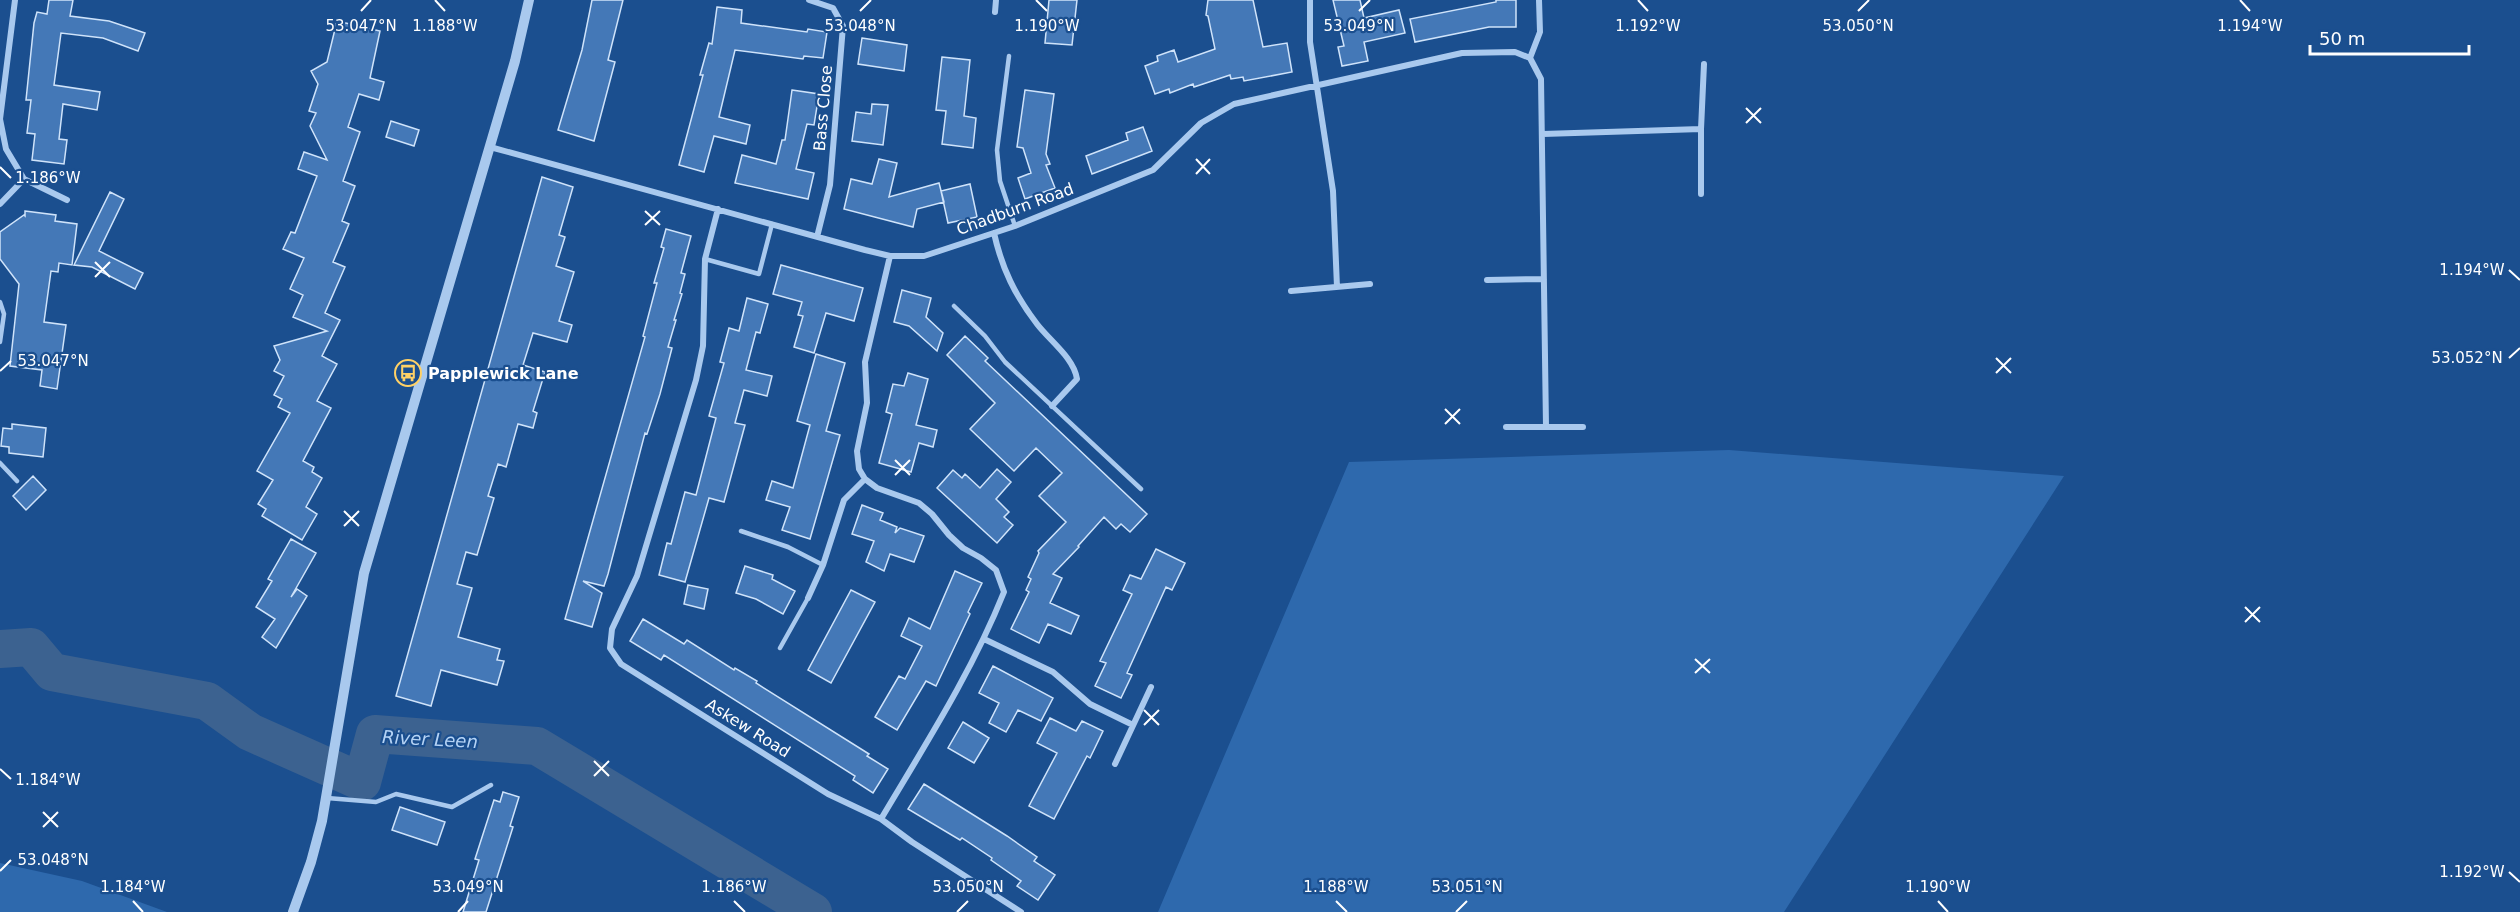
<svg xmlns="http://www.w3.org/2000/svg" width="2520" height="912" font-family="'DejaVu Sans',sans-serif">
<style>
.green{fill:#2e69ad}
.lines{fill:none;stroke-linecap:round;stroke-linejoin:round}
.river{stroke:#3c6290;stroke-width:38}
.building{fill:#4478b7;stroke:#cfe3fa;stroke-width:1.5}
.service{stroke:#a9c9ee;stroke-width:4.5}
.minor{stroke:#a9c9ee;stroke-width:6}
.tertiary{stroke:#a9c9ee;stroke-width:10}
.ticks{fill:none;stroke:#fff;stroke-width:2}
.labels{text-anchor:middle;dominant-baseline:central;stroke-width:4.5;stroke-linejoin:round;paint-order:stroke}
.street-label{font-size:16px;fill:#fff;stroke:#1b4f8f}
.poi-label{font-size:16px;font-weight:bold;fill:#fff;stroke:#1b4f8f;text-anchor:start}
.water-label{font-size:18px;font-style:italic;fill:#b5d3f5;stroke:#1b4f8f}
.ticks-label{font-size:15px;text-anchor:middle;fill:#fff;stroke:#1b4f8f;stroke-width:4.5;stroke-linejoin:round;paint-order:stroke}
</style>
<rect width="100%" height="100%" fill="#1b4f8f"/>
<path class="green" d="M1729 450 2064 476 1784 912H1158L1349 462Z
M0 863 82 881 167 912H0Z"/>
<g class="lines">
<path class="river" d="M0 649 31 647 52 672 207 701 250 732 362 782 375 734 537 746 813 912"/>
</g>
<path class="building" d="M49 0H73L70 16 109 21 145 33 138 51 103 38 61 33 54 85 100 92 97 110 63 104 59 139 67 140 64 164 32 160 35 134 27 133 31 100H26L34 23 37 12 47 14Z
M592 0H623L608 60 615 62 594 141 558 130 582 50Z
M1049 0H1077L1072 45 1045 43Z
M1208 0H1253L1263 47 1287 43 1292 72 1244 81 1243 77 1231 79 1230 75 1194 87 1193 84 1170 93 1169 89 1155 94 1145 66 1158 61 1157 56 1174 50 1178 62 1215 49 1208 16 1206 15Z
M1333 0H1360L1364 18 1399 10 1405 33 1364 42 1368 61 1342 66 1338 47 1344 46Z
M1496 0H1516V27H1489L1415 42 1410 19 1496 2Z
M717 7 742 10 741 23 807 32 808 29 827 32 823 58 804 56 803 59 735 50 719 117 750 125 746 144 714 136 704 172 679 165 703 75H700L709 43 712 44Z
M337 21 380 31 370 78 384 82 379 100 359 94 348 127 360 132 343 181 355 186 342 221 349 224 333 262 345 267 325 313 340 320 322 356 337 364 317 401 331 408 303 461 314 467 312 472 322 478 306 507 317 514 302 540 262 516 266 509 258 504 273 480 257 471 290 413 278 407 282 399 274 395 284 376 274 371 280 360 274 346 327 331 293 317 303 295 290 289 304 258 283 249 291 232 295 233 317 176 298 169 304 152 327 160 310 126 316 113 309 111 318 84 311 71 327 62Z
M862 38 907 45 904 71 858 64Z
M942 57 970 60 964 116 976 118 973 148 942 144 946 111 936 110Z
M792 90 819 94 814 125 807 124 796 169 814 173 808 199 735 183 742 155 776 164 782 140H785Z
M1025 90 1054 94 1046 154 1050 164 1046 165 1055 188 1025 199 1018 178 1031 173 1023 148 1017 147Z
M872 104 888 105 883 145 852 141 856 112 871 114Z
M391 121 419 130 414 146 386 137Z
M1143 127 1152 151 1092 174 1086 156 1128 140 1126 133Z
M879 159 897 163 889 197 939 183 944 202 917 209 913 227 844 209 851 179 872 184Z
M542 177 573 187 559 235 565 237 556 266 574 272 559 321 572 325 567 342 533 333 523 365 545 372 533 411 537 413 533 428 518 424 506 467 498 464 488 496 494 498 477 555 466 552 457 584 472 588 458 637 500 649 497 660 504 661 497 685 441 670 431 706 396 696Z
M970 184 977 217 948 223 941 191Z
M110 192 124 199 99 251 143 273 135 289 92 267 74 265Z
M25 211 56 215 55 221 77 224 72 265 59 263 58 272 51 271 44 322 66 325 57 389 40 386 42 370 10 366 19 284 0 259V232L24 215 25 216Z
M666 229 691 236 681 273 685 274 680 293 682 294 674 320H676L668 347 672 348 660 394 647 434 645 433 608 574 604 586 583 581 602 593 592 627 565 619 645 337 643 336 657 283H654L664 248 661 247Z
M781 265 863 288 854 321 826 313 814 353 794 347 803 316 798 315 802 302 773 294Z
M902 290 931 298 926 317 943 333 937 351 909 326 894 322Z
M747 298 768 304 760 333 756 332 746 370 772 376 767 396 744 390 735 423 745 425 724 502 709 498 685 582 659 575 667 543 671 544 685 492 696 495 716 418 709 416 724 363 720 362 729 328 739 331Z
M965 336 988 358 985 361 1147 514 1130 532 1121 524 1116 529 1104 517 1078 546 1079 547 1053 574 1062 578 1050 603 1079 616 1071 634 1048 624 1039 643 1011 629 1029 592 1026 590 1031 579 1028 577 1039 553 1038 551 1066 522 1039 496 1062 473 1036 448 1014 471 970 429 995 403 947 355Z
M816 354 845 363 826 431 840 435 810 539 782 530 790 507 766 500 772 481 793 488 810 425 797 421Z
M908 373 928 379 916 425 937 430 933 447 919 443 911 472 879 463 892 414 886 412 893 384 904 386Z
M12 424 46 428 43 457 9 453V447L1 446 3 428 12 429Z
M997 469 1011 482 996 499 1009 512 1004 517 1013 525 997 543 937 488 953 470 962 478 965 474 980 488Z
M33 476 46 490 26 510 13 496Z
M862 505 883 513 880 520 897 527 895 533 900 528 924 536 914 562 890 554 884 571 866 562 874 541 852 534Z
M291 539 316 553 291 597 297 589 307 596 276 648 262 637 275 619 256 607 272 581 268 579Z
M1156 549 1185 563 1172 590 1166 587 1127 673 1132 675 1121 698 1095 686 1106 663 1100 661 1132 594 1123 590 1130 575 1141 579Z
M745 566 773 575 772 579 795 591 783 614 756 599 736 593Z
M955 571 982 583 968 612 970 614 936 686 926 681 897 730 875 717 899 676 905 679 922 646 901 636 909 618 930 629Z
M688 585 708 589 704 609 684 604Z
M851 590 875 602 831 683 808 670Z
M643 619 684 644 687 640 734 670 735 668 757 681 756 683 869 754 867 756 888 769 873 793 853 780 855 776 664 655 661 660 630 641Z
M993 666 1053 698 1041 721 1018 710 1006 732 989 723 999 703 979 693Z
M1050 718 1076 731 1082 721 1103 731 1090 758 1087 756 1054 819 1029 806 1057 753 1037 743Z
M963 722 989 738 974 763 948 748Z
M924 784 1007 836 1037 857 1034 861 1055 875 1038 900 1017 886 1021 881 991 860 992 858 962 838 960 840 908 809Z
M503 792 519 797 510 826 513 827 486 912H463L479 860 475 859 494 800 500 802Z
M400 807 445 822 437 845 392 830Z"/>
<g class="lines">
<path class="service" d="M1009 56 997 150 1000 181 1015 226
M705 259 759 274 772 224
M0 302 4 314 0 342
M954 306 985 336 1005 362 1141 489
M0 463 17 481
M741 531 788 547 823 565
M780 648 808 598
M327 798 376 802 396 794 452 807 491 785"/>
<path class="minor" d="M15 0 0 119 6 149 24 179 67 200
M809 0 833 8 843 26 830 185 817 237
M1310 0V42L1333 191 1337 287
M1539 0 1540 32 1530 58 1541 79 1546 426
M995 12 996 0
M1543 134 1701 129
M490 147 865 250 890 256H924L1015 226 1153 170 1201 123 1234 104 1462 53 1515 52 1530 58
M1701 194V129L1704 64
M0 204 24 179
M718 209 705 259 703 346 696 380 637 576 612 629 610 648 621 664 828 794 881 819 912 842 1021 912
M994 233C1002 269 1015 295 1037 324 1050 341 1074 358 1077 379L1052 406
M1487 280 1544 279
M1291 291 1370 284
M1506 427H1583
M808 598 823 565 844 500 865 479
M984 639 1053 672 1090 704 1133 725
M1115 764 1151 687
M881 819C925 745 972 672 1004 592L996 570 981 558 963 548 949 535 932 514 919 503 877 488 865 479 859 469 857 451 867 403 865 362 890 256"/>
<path class="tertiary" d="M293 912 311 862 322 821 364 573 515 61 529 0"/>
</g>
<path class="ticks" d="M435 0 445 11M1036 0 1047 11M1638 0 1648 11M2240 0 2250 11M361 11 371 0M860 11 871 0M1359 11 1370 0M1858 11 1869 0M1746 108 1761 123M1746 123 1761 108M1196 159 1210 174M0 167 11 178M1196 174 1210 159M645 211 660 225M645 225 660 211M95 262 110 277M2509 270 2520 280M95 277 110 262M1996 358 2011 373M2509 358 2520 348M0 371 11 361M1996 373 2011 358M1445 409 1460 424M1445 424 1460 409M895 460 910 475M895 475 910 460M344 511 359 526M344 526 359 511M2245 607 2260 622M2245 622 2260 607M1695 659 1710 673M1695 673 1710 659M1144 710 1159 725M1144 725 1159 710M594 761 609 776M0 769 11 779M594 776 609 761M43 812 58 827M43 827 58 812M0 871 11 860M2509 872 2520 882M133 901 143 912M734 901 745 912M1336 901 1347 912M1938 901 1948 912M458 912 468 901M957 912 968 901M1456 912 1467 901"/>
<defs>
<symbol id="bus-ring" viewBox="-11 -11 22 22"><circle r="9.5" fill="#1b4f8f" stroke="#ffd166" stroke-width="1.5"/><path d="M-5-6H5V4H4V6H2V4H-2V6H-4V4H-5ZM-3.5-4V0h7V-4ZM-3.5 1.2v1.5H-2V1.2ZM2 1.2v1.5H3.5V1.2Z" fill="#ffd166"/></symbol>
</defs>
<g fill-rule="evenodd">
<use href="#bus-ring" x="393" y="358" width="30" height="30"/>
</g>
<g class="labels">
<g class="street-label">
<text transform="translate(823 108) rotate(-85)">Bass Close</text>
<text transform="translate(1015 209) rotate(-20)">Chadburn Road</text>
<text transform="translate(748 728) rotate(32)">Askew Road</text>
</g>
<g class="poi-label">
<text x="428" y="373">Papplewick Lane</text>
</g>
<g class="water-label">
<text transform="translate(430 739) rotate(3)">River Leen</text>
</g>
</g>
<g class="ticks-label">
<text x="361" y="31">53.047°N</text>
<text x="445" y="31">1.188°W</text>
<text x="860" y="31">53.048°N</text>
<text x="1047" y="31">1.190°W</text>
<text x="1359" y="31">53.049°N</text>
<text x="1648" y="31">1.192°W</text>
<text x="1858" y="31">53.050°N</text>
<text x="2250" y="31">1.194°W</text>
<text x="48" y="183">1.186°W</text>
<text x="2472" y="275">1.194°W</text>
<text x="2467" y="363">53.052°N</text>
<text x="53" y="366">53.047°N</text>
<text x="48" y="785">1.184°W</text>
<text x="53" y="865">53.048°N</text>
<text x="2472" y="877">1.192°W</text>
<text x="133" y="892">1.184°W</text>
<text x="968" y="892">53.050°N</text>
<text x="1467" y="892">53.051°N</text>
<text x="468" y="892">53.049°N</text>
<text x="734" y="892">1.186°W</text>
<text x="1336" y="892">1.188°W</text>
<text x="1938" y="892">1.190°W</text>
</g>
<path d="M2310 45v9h159v-9" fill="none" stroke="#ffffff" stroke-width="3"/>
<text x="2319" y="45" font-size="18" fill="#ffffff" stroke="#1b4f8f" stroke-width="4.5" paint-order="stroke">50 m</text>
</svg>
